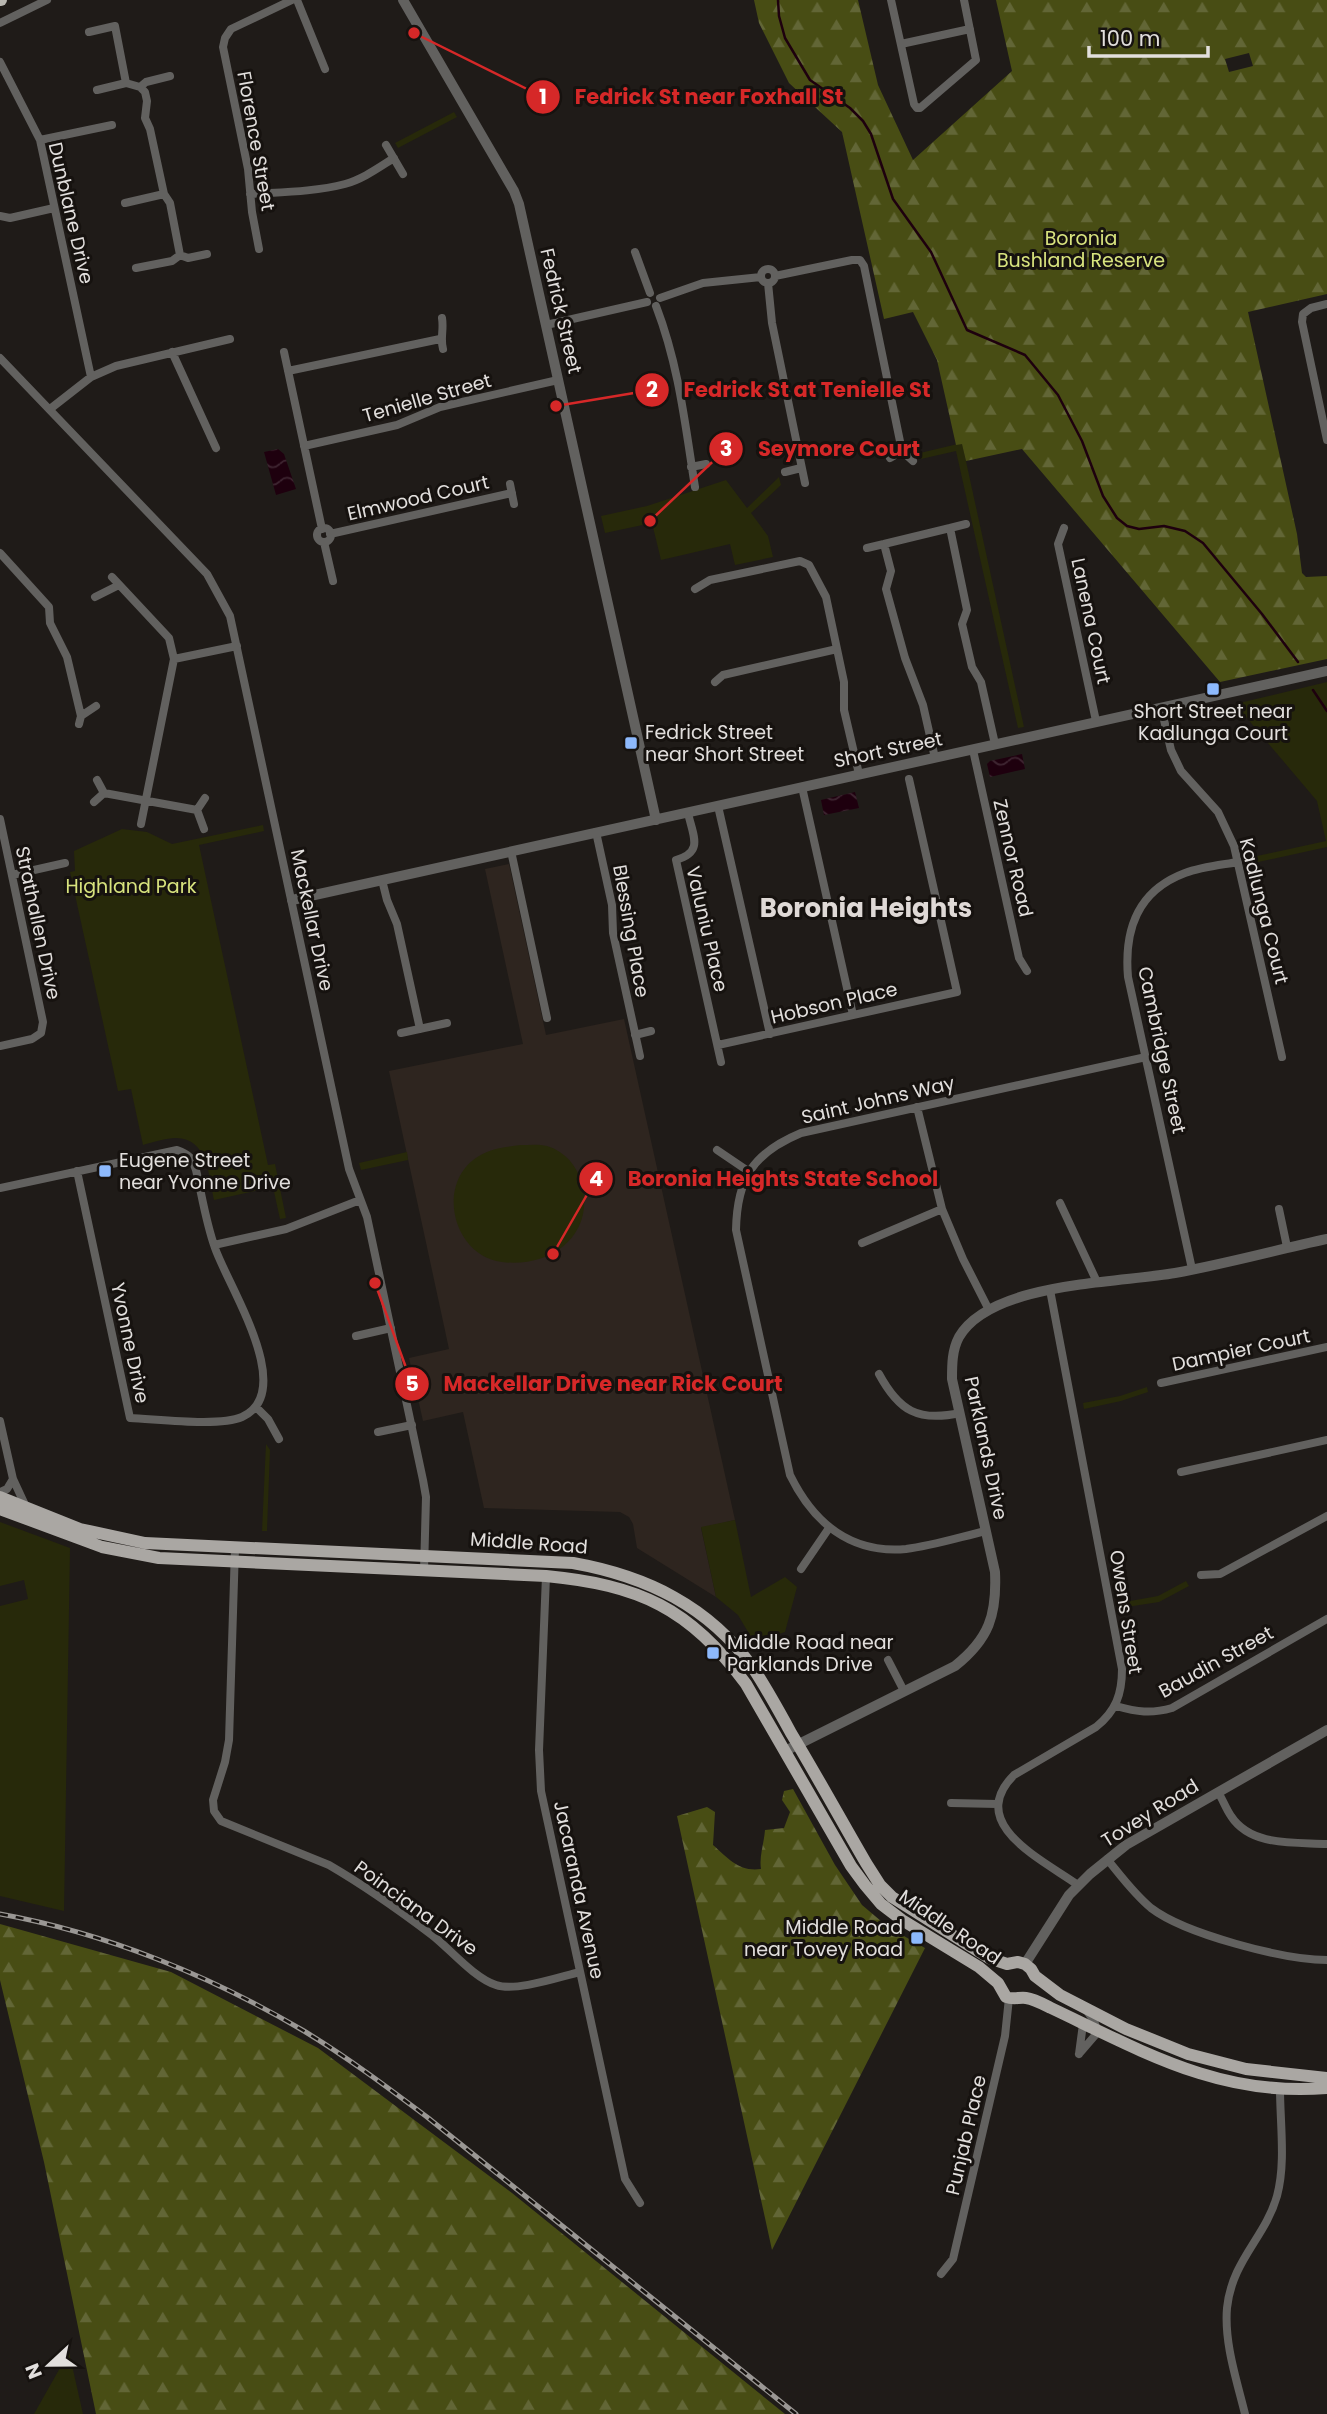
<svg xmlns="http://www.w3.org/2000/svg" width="1327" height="2414" font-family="Poppins,sans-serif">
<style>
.built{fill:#2e251f}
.green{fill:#27290a}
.forest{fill:url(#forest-firs);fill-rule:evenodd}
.water{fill:url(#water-waves)}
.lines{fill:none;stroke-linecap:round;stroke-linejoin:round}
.stream{stroke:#1e000e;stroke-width:2.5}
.minor{stroke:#62615f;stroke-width:8}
.tertiary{stroke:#62615f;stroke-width:10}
.primary{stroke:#aaa7a3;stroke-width:12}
.trunk{stroke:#b8b6b0;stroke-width:12}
.rail-casing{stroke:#9a9794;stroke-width:5}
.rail{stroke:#16120f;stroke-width:2.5;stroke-dasharray:8;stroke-linecap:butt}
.poi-dot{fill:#8db9fc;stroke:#16120f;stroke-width:2.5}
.labels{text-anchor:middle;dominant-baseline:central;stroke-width:6;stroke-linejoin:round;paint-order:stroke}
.street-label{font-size:19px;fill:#e2dfdd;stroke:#16120f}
.park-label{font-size:19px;fill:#d8e37e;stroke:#16120f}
.poi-label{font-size:19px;fill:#e2dfdd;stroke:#16120f;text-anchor:start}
.district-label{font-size:26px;font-weight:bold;fill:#dfd9d6;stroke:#16120f}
.leader{fill:none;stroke:#d62828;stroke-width:2.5}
.callout-dot{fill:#d62828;stroke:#16120f;stroke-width:2.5}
.mark-label{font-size:21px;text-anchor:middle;font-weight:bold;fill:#fff}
.callout-label{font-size:21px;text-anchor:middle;font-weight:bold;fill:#d62828;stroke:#16120f;stroke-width:6;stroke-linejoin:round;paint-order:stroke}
</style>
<defs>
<pattern id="forest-firs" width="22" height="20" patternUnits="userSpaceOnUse" patternTransform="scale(1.75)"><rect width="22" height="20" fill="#484d14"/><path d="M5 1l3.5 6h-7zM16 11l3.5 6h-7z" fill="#626636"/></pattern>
<pattern id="water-waves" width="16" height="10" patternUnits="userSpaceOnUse" patternTransform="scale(1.75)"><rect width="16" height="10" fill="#1e000e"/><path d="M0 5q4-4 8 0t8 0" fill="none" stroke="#3e2531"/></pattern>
</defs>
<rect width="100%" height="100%" fill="#1f1b18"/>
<path class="built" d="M509 864 546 1035 624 1019 735 1520 701 1528 716 1597 637 1548 633 1524 629 1517 620 1512 484 1508 463 1412 423 1421 409 1358 449 1349 389 1071 523 1044 485 869Z"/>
<path class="green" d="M454 112 457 117 398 148 395 143Z
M962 443 1024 727 1018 728 956 451 921 459 920 453Z
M779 477 781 485 751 513 768 536 773 557 735 565 730 544 661 560 652 523 605 533 601 516 647 506 726 480 747 508Z
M1327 682V847L1249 864 1248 858 1326 841 1317 801 1235 704Z
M263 825 264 831 199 845 268 1165 275 1164 286 1218 280 1219 273 1187 214 1200C209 1177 208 1138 176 1138 166 1138 153 1142 143 1145L131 1089 118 1091 70 872 75 871 74 851 122 829 147 832 172 844Z
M521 1145C529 1145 539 1144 547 1146 566 1152 577 1166 582 1184 595 1235 551 1268 502 1262 452 1256 435 1182 479 1156 492 1148 507 1147 521 1145Z
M407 1152 408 1160 361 1170 359 1163Z
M1147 1387 1148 1392 1121 1401 1084 1409 1083 1403 1120 1396Z
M266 1444 270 1450 267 1531H262Z
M735 1520 751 1597 785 1577 797 1587 785 1632 754 1642 738 1615 716 1597 701 1527Z
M0 1522 70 1548 64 1911 0 1896V1606L28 1599 24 1580 0 1586Z
M1186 1581 1189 1586 1159 1602 1120 1608 1119 1603 1158 1596Z
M69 2352 83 2414H34Z"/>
<path class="forest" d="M754 0H858L878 85 913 160 1012 71 996 0H1327V294L1248 312 1297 534 1302 573 1306 577 1327 576V659L1220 682 1022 449 966 461 962 444 956 445 937 360 913 312 884 319 842 132 789 83 759 23ZM1249 53 1253 66 1229 72 1225 59Z
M793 1789 835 1865 862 1905 888 1927 925 1948 772 2250 677 1816 707 1807 715 1812 713 1845C729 1859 739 1872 761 1869 759 1856 764 1844 765 1830L784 1828 790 1812 782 1800 784 1791Z
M0 1924 171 1972 318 2048 512 2193 785 2414H96L44 2162 0 1980Z"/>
<path class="water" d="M278 449 284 454 296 489 276 495 264 452Z
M1022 754 1025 769 990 777 987 764 990 761Z
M855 792 859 808 824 815 821 800Z"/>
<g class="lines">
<path class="stream" d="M778 0 779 16 785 38 810 80 850 108 863 121 871 134 893 199 931 252 967 330 1025 355 1058 395 1082 441 1103 496 1117 518 1127 526 1139 529 1164 526 1185 531 1203 543 1262 614 1298 662
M1313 690 1327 711"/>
<path class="minor" d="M297 0 325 69
M891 0 914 104 917 108H920L976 60 964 0
M0 23 47 0
M89 32 115 26 126 83 140 87 145 92 147 101 145 118 150 129 164 194 170 203 180 255 188 258 207 254
M901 44 970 29
M0 62 40 140 91 377
M140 87 146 82 170 76
M97 90 126 83
M40 140 112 125
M386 145 403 174
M250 194C281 192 314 192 345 184 363 179 378 168 394 158
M125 203 164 194
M0 216 10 218 54 208
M259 249 252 212 248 169 223 47 225 38 231 29 292 0
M635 252 650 293
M136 268 172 261 180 255
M761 276a7 7 0 1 1 14 0a7 7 0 1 1-14 0Z
M775 276 852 260H860L864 266 902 451
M768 283 772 323 805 483
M660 298 703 283 761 277
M1327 304 1311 308 1303 314 1302 322 1327 440
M656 306C679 366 685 424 695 487
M442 318C444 330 440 338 443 349
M546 325 647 302
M172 352 216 448
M284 352 322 529
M0 358 207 574 230 616 349 1169 367 1217 423 1480 426 1497 424 1571
M288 371 440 339
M50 409 91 377 116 366 230 339
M304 446 397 425 440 407 558 380
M890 458 902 451 913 461
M691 467 706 464
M785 472 801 468
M510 484 514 504
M950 528 966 524
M1064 528 1058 544 1096 721
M317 535a7 7 0 1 1 14 0a7 7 0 1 1-14 0Z
M330 534 512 493
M324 542 333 581
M867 548 884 544
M0 553 49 607 50 623 67 657 81 716
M112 577 169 638 174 659 141 824
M695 589 710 580 800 561 809 565 826 597 844 682V710L859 774
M95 597 119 585
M174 659 237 646
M715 682 723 675 837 649
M1161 707 1171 750 1181 771 1218 812 1234 846 1282 1057
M79 724 81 716 96 706
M973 750 1019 958 1027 971
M935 758 923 705 905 658 886 589 891 571 884 544 950 528 967 610 962 624 972 667 981 682 995 744
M802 787 853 1015
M104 793 197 810
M94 802 104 793 97 780
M718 806 770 1034
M688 813C693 836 704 852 676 860L721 1062
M0 819 43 1022 41 1033 32 1039 0 1046
M204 829 197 810 205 798
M596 832 612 905 613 933 640 1056
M511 851 547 1018
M12 875 65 863
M382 880 387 900 397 924 420 1029
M401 1033 447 1023
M635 1035 651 1031
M718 1045 957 992 909 779
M917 1107 942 1209 963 1259 989 1310
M717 1150 748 1171
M0 1188 177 1150C189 1154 192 1158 196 1170 202 1196 206 1223 215 1248 228 1286 298 1392 242 1417 219 1427 157 1419 130 1418L77 1171
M1060 1203 1097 1282
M1279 1209 1287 1247
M862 1243 942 1209
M214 1245 286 1229 360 1200
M1192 1269 1128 977C1124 930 1137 891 1185 873 1201 867 1221 865 1238 862
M1050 1290 1122 1669C1122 1694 1116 1711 1096 1727L1014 1775C965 1824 1043 1860 1078 1885
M356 1336 391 1328
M879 1374C899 1411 918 1422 960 1413
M1161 1383 1327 1347
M256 1407 268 1419 279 1439
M0 1421 13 1479 26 1507
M378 1432 412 1425
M1181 1472 1327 1440
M0 1492 7 1489 13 1479
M986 1531C960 1537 932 1546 906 1549 850 1554 813 1522 790 1475L736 1230C737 1178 753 1153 801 1133L1146 1057
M235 1548 229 1740 225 1762 213 1800 214 1811 221 1821 329 1865C365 1886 399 1910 432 1935 450 1949 474 1978 496 1985 516 1992 559 1977 580 1972
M801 1569 829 1528
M1201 1575 1220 1574 1327 1516
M546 1576 539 1750 541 1791 625 2179 640 2203
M888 1660 904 1691
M1116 1706C1137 1712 1151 1714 1172 1708L1327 1619
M1218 1792C1223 1800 1226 1809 1231 1816 1251 1847 1295 1842 1327 1844
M951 1803 997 1804
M1107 1859C1121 1876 1134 1894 1151 1908 1185 1934 1284 1960 1327 1960
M1079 2054 1098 2032 1094 2021 1087 2011
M1079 2054 1083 2024
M941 2274 953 2259 1005 2036 1009 1998
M1245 2414C1237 2381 1224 2343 1227 2308 1232 2260 1265 2238 1277 2196 1286 2163 1280 2123 1280 2089"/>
<path class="tertiary" d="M403 0 514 191 519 204 656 820
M292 900 1327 671
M785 1751 955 1666C989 1639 997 1615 995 1572L952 1379C952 1365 952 1350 959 1337 991 1282 1118 1283 1175 1273 1226 1264 1276 1250 1327 1239
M1025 1964 1069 1895 1090 1874 1126 1845 1327 1730"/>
<path class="primary" d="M0 1497 80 1529 145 1543 573 1563C646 1576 709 1606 753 1668 767 1689 779 1711 791 1733 817 1776 841 1820 866 1863L880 1885 892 1897 989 1958 1007 1964 1018 1962 1025 1964 1031 1969 1035 1976 1060 1995 1126 2029 1188 2054 1246 2069 1327 2078
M0 1509 102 1547 159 1558 546 1576C639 1585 690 1608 746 1684L851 1866 865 1885 881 1904 902 1920 979 1967 998 1983 1006 1997C1014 2000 1019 1997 1026 1998 1034 1999 1045 2005 1051 2008 1144 2052 1220 2097 1327 2088"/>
<path class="trunk" d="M0 0H1"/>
<defs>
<path id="rail" d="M0 1914C106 1933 211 1976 304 2031 347 2057 387 2087 427 2117L796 2414"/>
</defs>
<use href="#rail" class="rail-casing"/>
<use href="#rail" class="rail"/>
</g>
<g class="poi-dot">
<rect x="1206" y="682" width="14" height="14" rx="3.5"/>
<rect x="624" y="736" width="14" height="14" rx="3.5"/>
<rect x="98" y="1164" width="14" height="14" rx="3.5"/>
<rect x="706" y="1646" width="14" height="14" rx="3.5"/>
<rect x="910" y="1931" width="14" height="14" rx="3.5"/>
</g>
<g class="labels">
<g class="street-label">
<text transform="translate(256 141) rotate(80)">Florence Street</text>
<text transform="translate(71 213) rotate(77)">Dunblane Drive</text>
<text transform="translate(561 311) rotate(77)">Fedrick Street</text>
<text transform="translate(427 398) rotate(-16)">Tenielle Street</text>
<text transform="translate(418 498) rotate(-13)">Elmwood Court</text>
<text transform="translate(1091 621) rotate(78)">Lanena Court</text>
<text transform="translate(888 750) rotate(-12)">Short Street</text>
<text transform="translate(1013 858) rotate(77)">Zennor Road</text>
<text transform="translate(1264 911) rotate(76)">Kadlunga Court</text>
<text transform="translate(312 920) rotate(78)">Mackellar Drive</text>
<text transform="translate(38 923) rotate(78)">Strathallen Drive</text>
<text transform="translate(707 929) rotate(77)">Valuniu Place</text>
<text transform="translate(631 931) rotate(80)">Blessing Place</text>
<text transform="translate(834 1003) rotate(-13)">Hobson Place</text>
<text transform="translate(1162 1050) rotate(78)">Cambridge Street</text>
<text transform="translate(878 1100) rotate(-13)">Saint Johns Way</text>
<text transform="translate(130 1343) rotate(78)">Yvonne Drive</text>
<text transform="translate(1241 1350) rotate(-12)">Dampier Court</text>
<text transform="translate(986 1448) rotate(78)">Parklands Drive</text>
<text transform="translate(529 1543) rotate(4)">Middle Road</text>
<text transform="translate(1126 1612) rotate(81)">Owens Street</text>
<text transform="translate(1216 1662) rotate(-29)">Baudin Street</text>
<text transform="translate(1150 1813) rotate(-32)">Tovey Road</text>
<text transform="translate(579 1890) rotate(78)">Jacaranda Avenue</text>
<text transform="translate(416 1908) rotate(36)">Poinciana Drive</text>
<text transform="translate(950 1927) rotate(34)">Middle Road</text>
<text transform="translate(966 2135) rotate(-77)">Punjab Place</text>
</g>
<g class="park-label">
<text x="1081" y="238">Boronia<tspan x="1081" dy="22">Bushland Reserve</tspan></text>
<text x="131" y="886">Highland Park</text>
</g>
<g class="poi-label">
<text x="1213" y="711" text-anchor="middle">Short Street near<tspan x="1213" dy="22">Kadlunga Court</tspan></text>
<text x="645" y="732">Fedrick Street<tspan x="645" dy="22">near Short Street</tspan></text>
<text x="119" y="1160">Eugene Street<tspan x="119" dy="22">near Yvonne Drive</tspan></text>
<text x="727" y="1642">Middle Road near<tspan x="727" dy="22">Parklands Drive</tspan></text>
<text x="903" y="1927" text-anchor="end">Middle Road<tspan x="903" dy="22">near Tovey Road</tspan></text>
</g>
<g class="district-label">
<text x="866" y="908">Boronia Heights</text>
</g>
</g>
<path class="leader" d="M414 33L543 97M556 406L652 390M650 521L726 449M553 1254L596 1179M375 1283L412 1384"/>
<g class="callout-dot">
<circle cx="414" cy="33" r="7"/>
<circle cx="556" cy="406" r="7"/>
<circle cx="650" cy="521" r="7"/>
<circle cx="553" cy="1254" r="7"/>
<circle cx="375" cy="1283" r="7"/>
<circle cx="543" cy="97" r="18"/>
<circle cx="652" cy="390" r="18"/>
<circle cx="726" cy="449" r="18"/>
<circle cx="596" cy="1179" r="18"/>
<circle cx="412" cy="1384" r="18"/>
</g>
<g class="mark-label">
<text x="543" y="104">1</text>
<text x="652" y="397">2</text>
<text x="726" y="456">3</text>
<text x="596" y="1186">4</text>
<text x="412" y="1391">5</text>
</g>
<g class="callout-label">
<text x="709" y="104">Fedrick St near Foxhall St</text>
<text x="807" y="397">Fedrick St at Tenielle St</text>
<text x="839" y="456">Seymore Court</text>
<text x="783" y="1186">Boronia Heights State School</text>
<text x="613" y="1391">Mackellar Drive near Rick Court</text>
</g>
<g transform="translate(49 2365) rotate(248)" stroke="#16120f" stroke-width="5" paint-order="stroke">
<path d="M0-5L12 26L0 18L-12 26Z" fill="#e2dfdd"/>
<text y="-10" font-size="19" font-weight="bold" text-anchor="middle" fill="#e2dfdd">N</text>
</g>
<path d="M1089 46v10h119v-10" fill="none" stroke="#e2dfdd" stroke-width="3.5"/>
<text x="1100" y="46" font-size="21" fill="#e2dfdd" stroke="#16120f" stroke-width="5" paint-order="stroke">100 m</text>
</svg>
